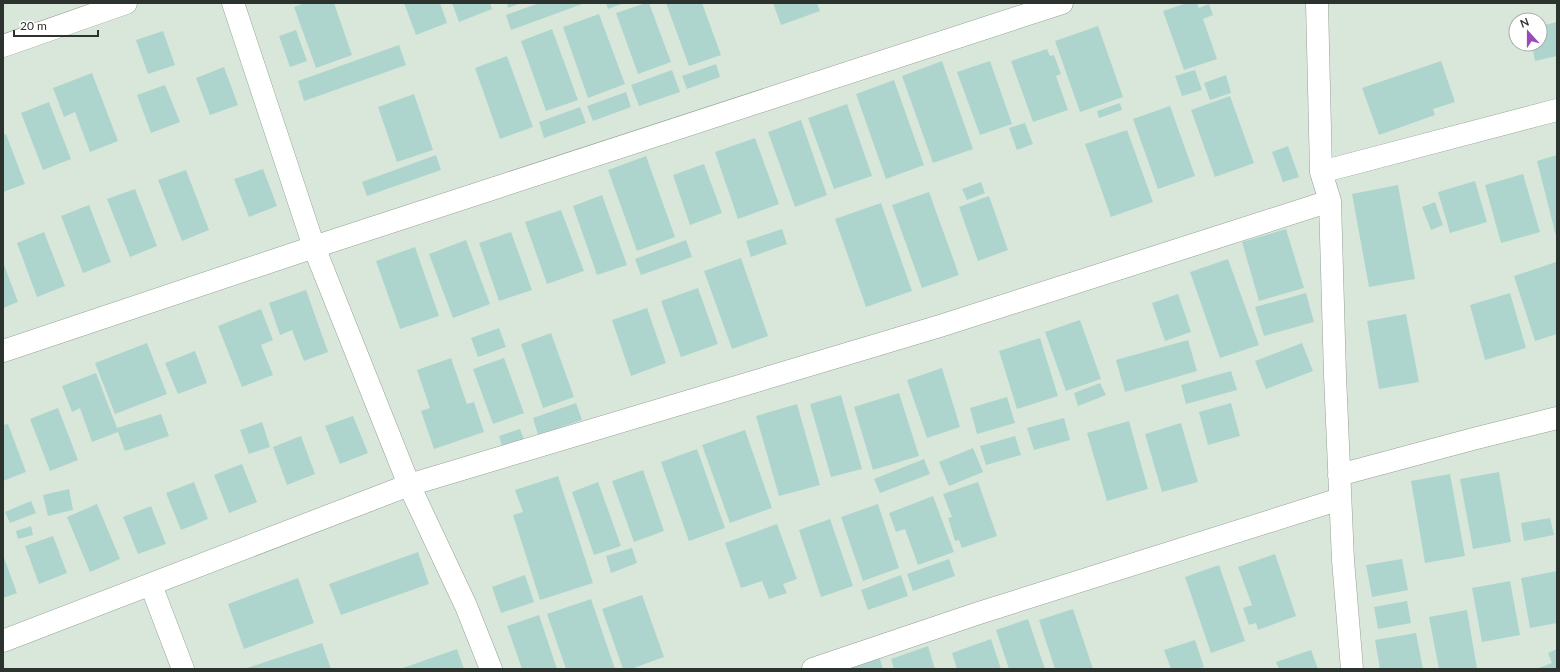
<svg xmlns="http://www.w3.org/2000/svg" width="1560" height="672" font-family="Lato,sans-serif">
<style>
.building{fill:#aed5cd}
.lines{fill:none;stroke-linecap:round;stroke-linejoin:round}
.street-casing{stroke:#93a095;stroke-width:23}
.street{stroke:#fff;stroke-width:22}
</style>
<rect width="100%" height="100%" fill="#d9e7db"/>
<path class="building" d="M305 3H334L352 55 316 68 294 7Z
M404 3H440L447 23 416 35Z
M452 3H490L492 9 459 22Z
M507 3H521L508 8Z
M539 3H585L511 30 506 15Z
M606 3H624L608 9Z
M646 3H649L671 62 638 74 616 13Z
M666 3H702L721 55 689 66Z
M773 3H817L820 11 781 25Z
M1187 3H1197L1199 8 1209 4 1213 15 1203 19 1217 59 1184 70 1163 11Z
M599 14 625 84 588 98 563 27Z
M1557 22V56L1535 61 1532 44H1540V26Z
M1098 26 1123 97 1080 112 1055 41Z
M552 29 578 100 546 111 521 41Z
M296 30 307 61 290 67 279 36Z
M163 31 175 65 148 74 136 40Z
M399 45 406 65 304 101 298 81Z
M1047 49 1050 56 1054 55 1061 74 1056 76 1068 110 1033 122 1011 61Z
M507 56 533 127 500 139 475 68Z
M942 61 973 149 933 163 902 76Z
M990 61 1012 124 980 135 957 72Z
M1441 61 1455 102 1433 109 1435 115 1379 135 1362 88Z
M716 64 720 77 687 89 682 76Z
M224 67 238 105 210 115 196 78Z
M672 70 680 92 639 106 631 85Z
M1195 70 1202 90 1182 96 1175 76Z
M92 73 118 141 90 152 75 112 64 117 53 88Z
M1226 75 1231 93 1210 100 1204 83Z
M894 80 924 165 886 179 856 94Z
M165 85 180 122 151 133 137 95Z
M626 92 631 107 593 121 587 106Z
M414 94 433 150 397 162 378 107Z
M1230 96 1254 163 1215 177 1191 110Z
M49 102 71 159 43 170 21 113Z
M1120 103 1122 110 1099 118 1097 111Z
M847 104 872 176 834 189 808 118Z
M1170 106 1195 176 1158 189 1133 119Z
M580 107 586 123 544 138 539 122Z
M801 120 827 195 795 207 768 132Z
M1025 123 1033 144 1017 150 1009 128Z
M1127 130 1153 202 1111 217 1085 144Z
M6 134 25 184 3 192V135Z
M755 138 779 204 738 219 715 152Z
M1288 146 1299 177 1283 182 1272 152Z
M436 155 441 170 367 196 362 182Z
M1557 155V236H1556L1537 161Z
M646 156 675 237 637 251 608 170Z
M704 164 722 213 690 225 673 175Z
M263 169 277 206 249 217 234 179Z
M186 170 209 230 182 241 158 180Z
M1523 174 1540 232 1501 243 1485 185Z
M1475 181 1487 222 1450 233 1438 192Z
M981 182 985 193 967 200 962 189Z
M1398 185 1415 279 1369 287 1352 194Z
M135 189 157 246 130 257 107 199Z
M929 192 959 275 922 288 892 205Z
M602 195 627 265 597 275 573 206Z
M989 196 1008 250 978 261 959 207Z
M1435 202 1443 225 1431 230 1422 207Z
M881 203 912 291 866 307 835 219Z
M89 205 111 262 83 273 61 216Z
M561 210 584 271 547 284 525 222Z
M782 229 787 244 751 257 746 241Z
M1286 229 1304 288 1259 301 1242 242Z
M44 232 65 286 37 297 17 243Z
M511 232 532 290 499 301 479 243Z
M466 240 490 304 453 318 429 254Z
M686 240 692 257 641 275 635 259Z
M415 247 439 316 400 329 376 261Z
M741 258 768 336 732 349 704 271Z
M1228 259 1259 345 1220 358 1190 272Z
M3 262 18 302 3 308Z
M1556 262 1557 334 1535 341 1514 276Z
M698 288 718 344 681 357 661 301Z
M306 290 328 352 304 361 292 330 280 335 269 303Z
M1306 293 1314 322 1264 336 1255 307Z
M1510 293 1526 348 1485 360 1470 305Z
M1178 294 1191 332 1165 341 1152 303Z
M647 308 666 363 631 376 612 320Z
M261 309 273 340 261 345 273 375 242 387 218 326Z
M1406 314 1419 382 1379 389 1367 321Z
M1080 320 1101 379 1066 391 1045 332Z
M499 328 506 347 478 357 471 338Z
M551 333 574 397 543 408 521 344Z
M1040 338 1058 396 1017 409 999 351Z
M1188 340 1197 371 1125 392 1116 360Z
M147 343 167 394 115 414 95 363Z
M1302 343 1313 371 1266 389 1255 361Z
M195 351 207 383 178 394 165 363Z
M451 358 467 404 474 402 484 432 434 449 421 411 430 408 417 370Z
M504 358 524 413 493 424 473 369Z
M942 368 960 427 927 438 907 380Z
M1231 371 1237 390 1186 404 1181 385Z
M96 373 117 428 161 414 169 436 125 451 118 432 92 442 80 408 72 412 62 386Z
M1100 383 1106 395 1078 406 1074 393Z
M899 393 919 456 873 470 854 407Z
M841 395 862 469 831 477 810 404Z
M1007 397 1015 423 977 434 970 408Z
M576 403 582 420 538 435 533 418Z
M1231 403 1240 436 1208 445 1199 412Z
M797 404 820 485 779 496 756 416Z
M58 408 78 460 50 471 30 419Z
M353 416 368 453 340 464 325 426Z
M1064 418 1070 440 1034 450 1027 428Z
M1129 421 1148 489 1107 501 1087 433Z
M262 422 270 447 249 454 240 430Z
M1181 423 1198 482 1162 492 1145 434Z
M8 424 26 472 3 481V425Z
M520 429 525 442 503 449 499 436Z
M745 430 772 508 730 523 702 445Z
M301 436 315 474 287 485 273 447Z
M1015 436 1021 455 986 465 980 446Z
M973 448 983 472 949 486 939 462Z
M697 449 725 528 689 541 661 462Z
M924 459 930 474 880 493 874 479Z
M242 464 257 502 229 513 214 475Z
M643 470 664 531 634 542 612 481Z
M1499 472 1511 542 1473 549 1460 479Z
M1450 474 1465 556 1425 563 1411 481Z
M558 476 593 583 540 600 513 515 523 512 515 490Z
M194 482 208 519 181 530 166 493Z
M598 482 621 546 594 555 572 492Z
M978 482 997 536 962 548 959 540 955 541 948 518 952 517 943 494Z
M69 489 73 510 48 516 43 495Z
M933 496 954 552 918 565 905 529 896 532 889 513Z
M31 501 36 513 10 523 5 512Z
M97 504 120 559 90 572 67 517Z
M878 504 899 568 863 581 841 517Z
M151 506 166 544 138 554 123 517Z
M1550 518 1554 535 1524 541 1521 523Z
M830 519 853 586 821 597 799 530Z
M777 524 797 579 783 584 787 593 769 599 762 581 741 588 725 543Z
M31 526 33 535 18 539 16 531Z
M53 536 67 573 39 584 25 546Z
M632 548 637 563 611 573 606 556Z
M418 552 429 584 341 615 329 584Z
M1275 554 1296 616 1258 630 1256 623 1249 625 1243 608 1252 605 1238 567Z
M3 555 17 593 3 598Z
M949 559 955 576 913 591 907 574Z
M1402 559 1408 590 1372 597 1366 565Z
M1219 565 1245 641 1211 653 1185 577Z
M1557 571V623L1530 628 1521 578Z
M525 575 534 602 501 613 492 587Z
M901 575 908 596 868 610 861 590Z
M298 578 314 623 244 649 228 604Z
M1510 581 1520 635 1482 642 1472 588Z
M642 595 664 657 631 669H623L602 609Z
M591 599 615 669H566L547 614Z
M1407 601 1411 623 1378 629 1374 607Z
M1073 609 1093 669H1055L1039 620Z
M1467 610 1477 669H1439L1429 617Z
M539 615 557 669H522L507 626Z
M1028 619 1045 669H1009L996 630Z
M1416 633 1423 669H1380L1375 640Z
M991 639 1001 669H957L952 653Z
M1195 640 1204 667 1197 669H1171L1164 650Z
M322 643 331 669H244Z
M928 646 935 669H894L891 659Z
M457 649 464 669H400Z
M1557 649V667L1554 669H1536L1552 663 1548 653Z
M1311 650 1318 669H1279L1276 662Z
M879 656 883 669H842Z"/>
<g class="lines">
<defs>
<path id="street" d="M233 3 314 247 409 485 466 606 491 669
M1317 3 1321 172 1330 201 1335 375 1343 560 1352 669
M3 46 126 3
M1321 172 1557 110
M3 351 314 247 1062 3
M1339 475 1473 439 1557 418
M151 585 183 669
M3 641 409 485 940 326 1330 201
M813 669 979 613 1340 499"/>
</defs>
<use href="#street" class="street-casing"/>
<use href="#street" class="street"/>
</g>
<rect width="1560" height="672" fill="none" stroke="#2c322d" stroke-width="8"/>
<g transform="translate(1528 32) rotate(339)"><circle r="19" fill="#ffffff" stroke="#abadab"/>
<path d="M0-3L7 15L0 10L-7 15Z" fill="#9a4aba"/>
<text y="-6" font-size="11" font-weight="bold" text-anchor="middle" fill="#2c322d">N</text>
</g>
<path d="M14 30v6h84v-6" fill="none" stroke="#2c322d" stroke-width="2"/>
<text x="20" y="30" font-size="12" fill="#2c322d" stroke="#ffffff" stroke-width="3" paint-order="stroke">20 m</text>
</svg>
